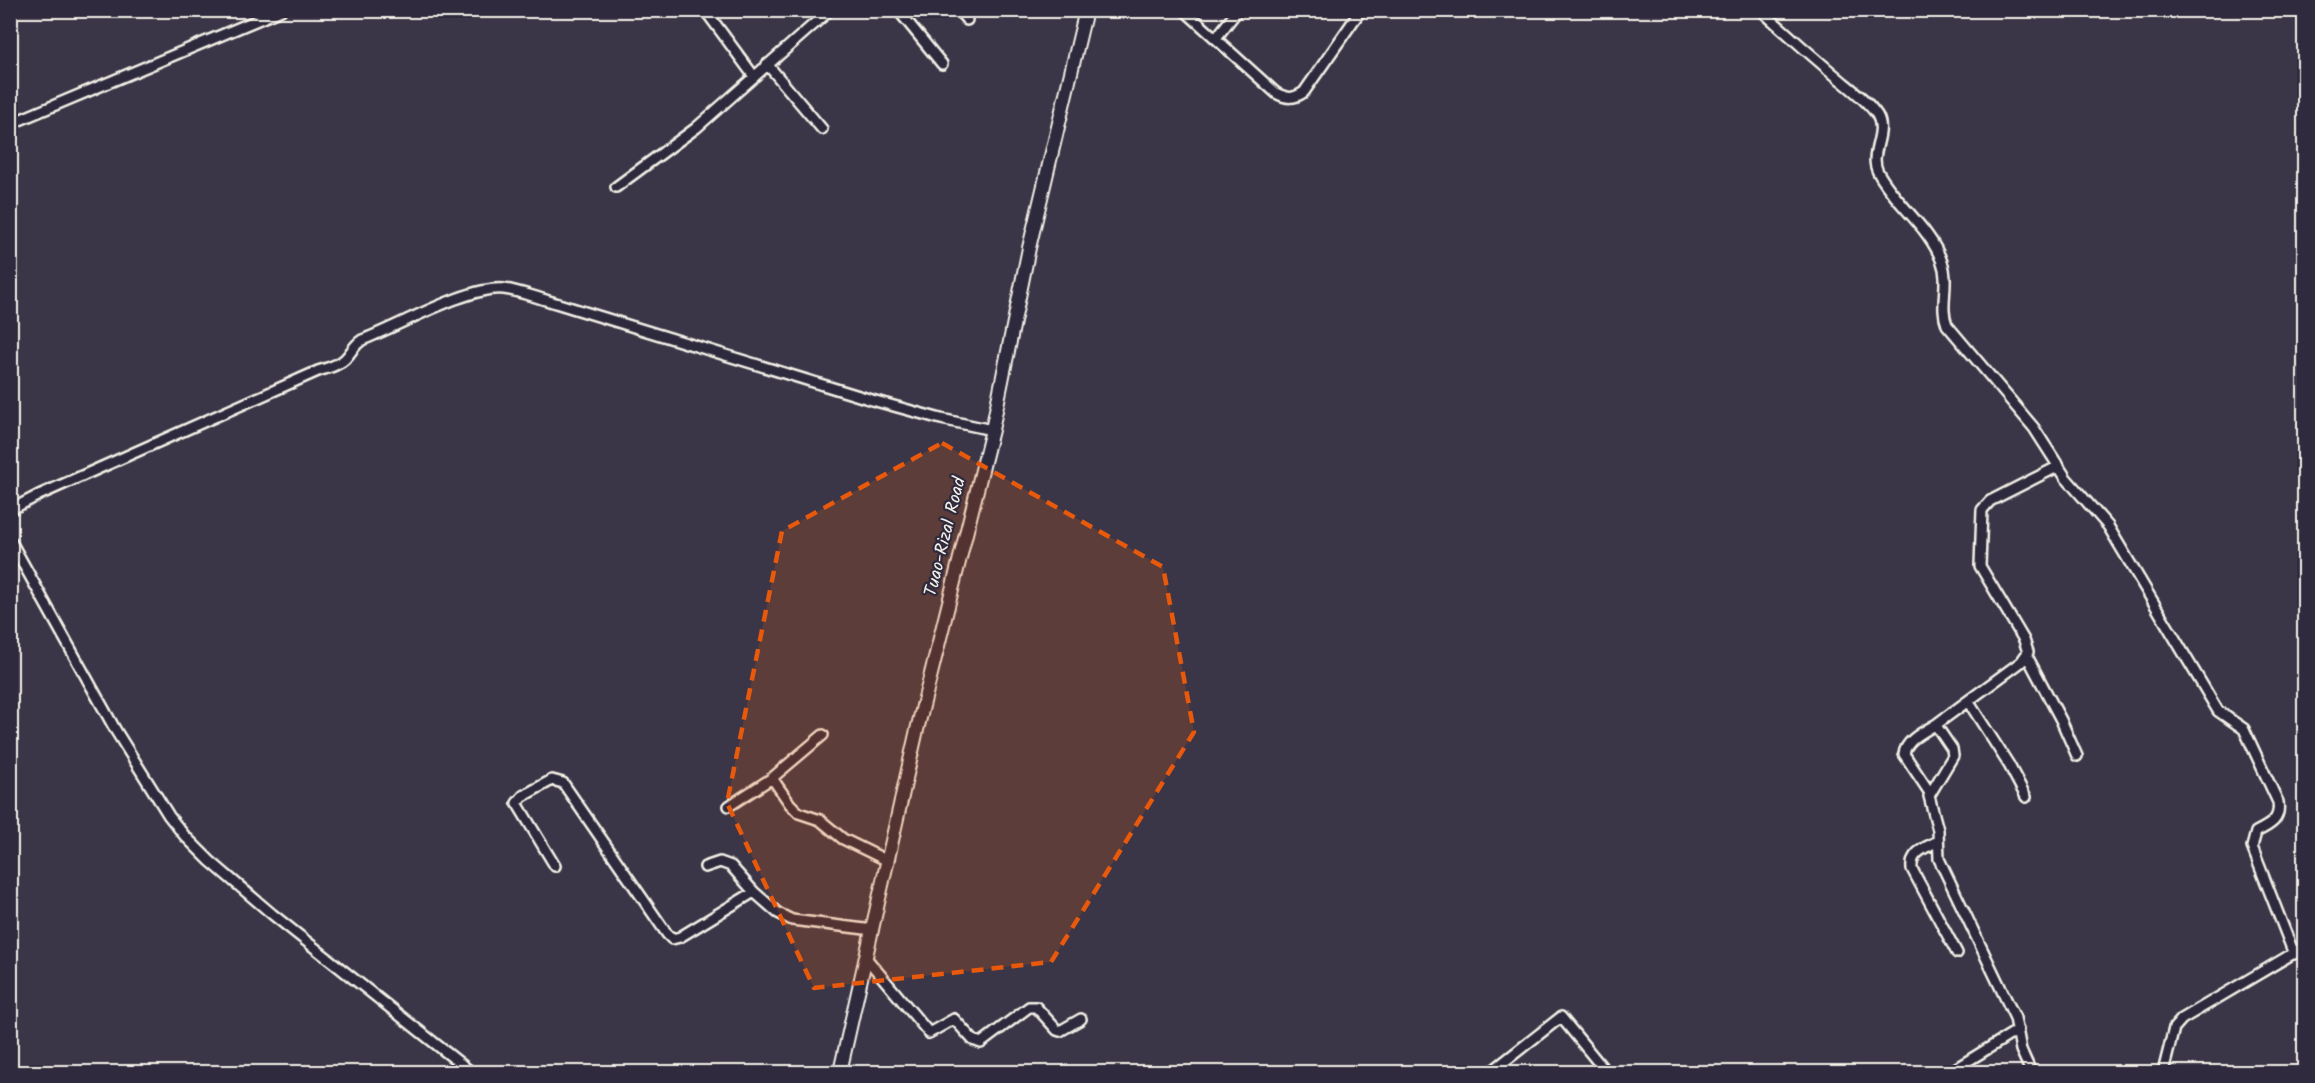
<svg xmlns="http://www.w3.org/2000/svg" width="2315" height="1083" font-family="Kalam,sans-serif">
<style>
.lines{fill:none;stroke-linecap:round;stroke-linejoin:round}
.minor-casing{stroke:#f4f1e8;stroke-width:14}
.secondary-casing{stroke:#f4f1e8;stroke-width:16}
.minor{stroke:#2f2a3d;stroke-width:9}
.secondary{stroke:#2f2a3d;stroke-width:12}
.marked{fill:#e8590c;fill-opacity:0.2;stroke:#e8590c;stroke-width:4.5;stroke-dasharray:12 8;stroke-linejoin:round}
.labels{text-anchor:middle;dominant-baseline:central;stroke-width:4.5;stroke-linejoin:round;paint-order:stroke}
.street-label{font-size:18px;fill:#f4f1e8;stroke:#2f2a3d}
</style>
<rect width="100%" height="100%" fill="#3b3647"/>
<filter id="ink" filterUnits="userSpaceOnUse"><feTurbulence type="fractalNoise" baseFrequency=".0167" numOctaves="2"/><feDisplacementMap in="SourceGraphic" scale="12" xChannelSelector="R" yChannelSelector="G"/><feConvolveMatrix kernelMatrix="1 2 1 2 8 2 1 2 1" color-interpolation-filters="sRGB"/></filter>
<g filter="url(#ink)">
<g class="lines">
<defs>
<path id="minor" d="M705 10 753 75
M898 10 942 64
M958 10 967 20
M1184 10 1276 93C1287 99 1294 99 1304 92L1361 10
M1761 10C1786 33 1811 55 1837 77 1850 88 1867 100 1877 115 1888 133 1868 154 1878 172 1895 204 1930 227 1942 262 1950 283 1939 305 1947 325L2034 428 2066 478 2108 526 2218 711 2244 729 2278 802C2281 820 2270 825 2256 832L2252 847 2294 954
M1216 38 1238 10
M767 64 822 129
M10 124 281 10
M616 187 696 128 830 10
M10 510 39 495 318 371C327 368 338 366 345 359 352 352 353 346 362 340 397 327 470 285 504 289 519 291 535 297 549 301L872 400 941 419 992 430
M10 540 116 731 169 816 184 835 210 861 272 914 471 1072
M2027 656 2061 720 2077 756
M1968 701 2009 765 2026 797
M772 778 790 804 799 813 820 820 843 839 888 861
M1930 793 1904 754C1906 739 1926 731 1938 723
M729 806 772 778 823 735
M1938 841C1925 848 1910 852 1912 869L1957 953
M555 866 517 803 523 796 552 780 563 783 667 934 672 939 680 937 754 892
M705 867 720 862 731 866 754 892 778 913 792 920 873 930
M867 959 929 1033 954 1019 973 1040 981 1043 1029 1007H1036L1057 1030 1060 1031 1081 1019
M1491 1072 1561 1017 1606 1072
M1950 1072 2018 1030
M2031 1072 2021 1050 2015 1018 1939 859 1938 830 1929 796 1953 756 1952 749 1937 727 1938 723 2021 662 2028 652 2024 640 1980 566 1982 510 1990 501 2059 466
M2163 1072 2174 1028 2182 1019 2304 947"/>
<path id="secondary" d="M840 1072 916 734 992 430 1029 248 1086 10"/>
</defs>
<use href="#minor" class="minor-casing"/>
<use href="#secondary" class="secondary-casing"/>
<use href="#minor" class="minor"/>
<use href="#secondary" class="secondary"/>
</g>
</g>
<path class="marked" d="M942 443 1163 567 1194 732 1051 962 814 988 727 803 782 531Z"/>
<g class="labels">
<g class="street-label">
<text transform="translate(946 537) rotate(-76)">Tuao-Rizal Road</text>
</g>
</g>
<rect width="2315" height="1083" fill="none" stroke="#2f2a3d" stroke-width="36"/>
<rect x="18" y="18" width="2279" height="1047" fill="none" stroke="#f4f1e8" stroke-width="2" filter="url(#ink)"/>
</svg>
